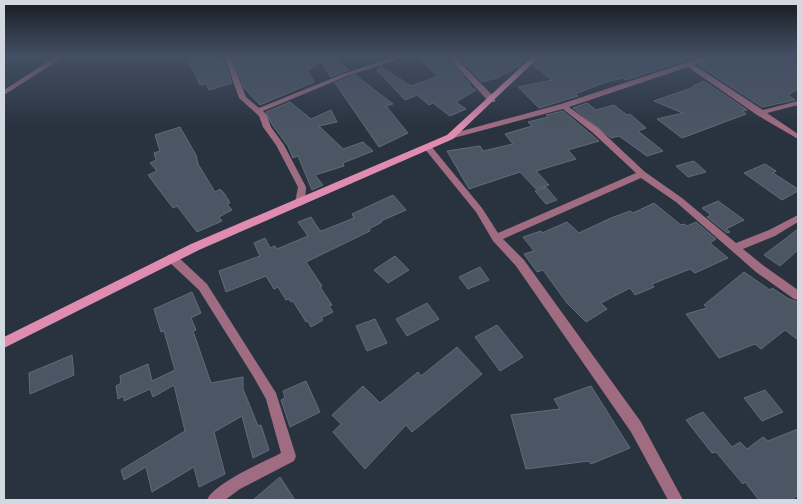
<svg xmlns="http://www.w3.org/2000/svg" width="802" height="504" font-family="Literata,serif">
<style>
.building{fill:#4b5563;stroke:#616c7b}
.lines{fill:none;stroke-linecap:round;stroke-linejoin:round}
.street{fill:#a06c82;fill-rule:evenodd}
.secondary{fill:#df8cb0;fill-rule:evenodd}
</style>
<rect width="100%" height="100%" fill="#29323f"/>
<path class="building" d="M186 56H211L217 62 223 60 232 83 209 90 206 84 200 85Z
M333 56 348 70 331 77 321 62 307 70 314 82 260 105 244 88 232 57Z
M419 56H445L471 85 469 86 476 90 456 102 466 109 450 116 433 103 429 105 417 95 405 100 377 70 381 67 411 86 438 76 426 66Z
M457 56H530L521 65 497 78 482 82Z
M542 56H699L626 80 623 78 606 82 575 94 578 96 539 108 518 87 552 80 533 65Z
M719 56H784L798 67V89L788 95 795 100 762 107 698 65Z
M355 75 393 104 386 106 408 133 379 147 335 83Z
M704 81 747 110 742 111 746 114 682 138 657 119 683 113 654 101 694 87 693 86Z
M290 102 311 119 331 110 337 122 319 126 343 149 363 142 373 151 343 163 344 166 315 175 323 185 312 190 298 156 293 158 288 146 273 126 266 112Z
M587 103 596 110 614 105 627 115 630 114 646 128 638 131 663 151 647 156 619 136 611 138 573 108Z
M563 111 599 141 568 150 576 159 536 171 549 185 536 189 520 172 469 189 447 151 480 146 483 151 513 144 505 134 532 126 528 122 548 117 546 115Z
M180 127 196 155 198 164 215 192 220 189 224 193 230 203 227 204 232 210 219 217 222 221 197 232 177 206 173 208 148 175 157 171 150 163 156 160 154 153 160 151 155 135Z
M694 161 706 172 688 177 676 166Z
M765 164 776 171 773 173 798 189V191L782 200 744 173Z
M546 187 557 200 546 204 535 191Z
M393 195 406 210 381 221 382 222 369 229 370 231 306 262 322 286 320 287 332 305 329 306 333 312 321 318 323 320 311 327 308 321 306 322 293 301 291 302 289 299 286 300 278 287 274 289 266 276 226 292 219 271 260 256 254 243 265 238 270 248 275 246 277 249 308 236 298 222 311 217 320 231 324 230 354 218 352 214Z
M718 201 744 220 726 229 730 232 727 233 707 217 711 215 702 208Z
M654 203 681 225 684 224 687 226 696 222 716 239 710 243 728 258 695 273 690 269 652 284 654 287 635 295 630 288 601 303 607 309 586 322 567 303 543 270 537 272 524 254 534 251 523 237 541 231 542 233 567 222 579 233 611 218 630 211 633 213Z
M798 229V250L780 266 764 255Z
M395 256 409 270 388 283 374 270Z
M480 267 489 280 468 289 459 277Z
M744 272 770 290 772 288 789 299 798 302V340L785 330 761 349 755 344 719 358 686 314 707 308 704 305Z
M192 292 201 313 191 318 196 330 193 331 211 383 243 377V389L258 426 261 425 269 450 253 458 242 416 214 432 225 474 199 487 194 467 152 492 146 467 124 480 121 470 185 431 174 385 153 397 150 389 124 401V396L118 399 116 386 121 383 120 376 148 364 152 381 175 370 164 331 161 332 154 309Z
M427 303 439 319 407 336 396 319Z
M375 319 387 343 367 351 356 326Z
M497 325 523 357 500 371 475 337Z
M457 347 482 374 412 432 406 425 365 469 333 432 341 424 332 415 363 386 380 403 418 372 421 376Z
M72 355 74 375 30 394 29 373Z
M306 381 320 412 290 427 281 400 285 398 283 391Z
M591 386 630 448 591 464 589 461 526 469 511 415 560 409 554 399Z
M765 390 783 412 762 421 744 398Z
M703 412 732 447 740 442 747 449 763 437 768 441 798 429V495L792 500H759L745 482 743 484 716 452 712 453 686 420Z
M280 477 295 500H253Z"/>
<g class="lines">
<path class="street" d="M57 56H65L4 95V90Z
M224 56H230L246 97 259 108 343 74 397 56H408L347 76 263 111 267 115 271 127 284 145 306 187 305 203 300 206 295 203 298 187 276 145 263 127 259 116 239 98Z
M447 56H454L495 98V102H489Z
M706 56H717L694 65 763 110 798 101V105L767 113 798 134V139L757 115 688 67 569 107 598 128 645 172 682 198 736 243 769 230 798 215V222L775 236 743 249 764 266 798 290V300L794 299 756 272 676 202 641 178 503 239 524 260 641 422 683 500H668L631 432 516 266 493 241 476 212 424 148 428 145 431 146 482 208 498 233 636 173 592 132 563 109 450 139H447V135L561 104Z
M172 254 176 255 207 284 276 393 296 456 294 461 240 489 225 500H207C214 483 264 462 281 453L266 399 253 376 199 290 168 261 167 258 168 255Z"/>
<path class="secondary" d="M533 56H540L453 139 199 250 4 348V337L191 244 447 135Z"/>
</g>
<linearGradient id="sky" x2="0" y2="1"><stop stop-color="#171c23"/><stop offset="0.44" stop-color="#434f63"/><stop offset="1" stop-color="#434f63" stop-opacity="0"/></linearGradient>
<rect width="802" height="127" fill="url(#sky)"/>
<rect width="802" height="504" fill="none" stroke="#d3d9e1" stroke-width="10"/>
</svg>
